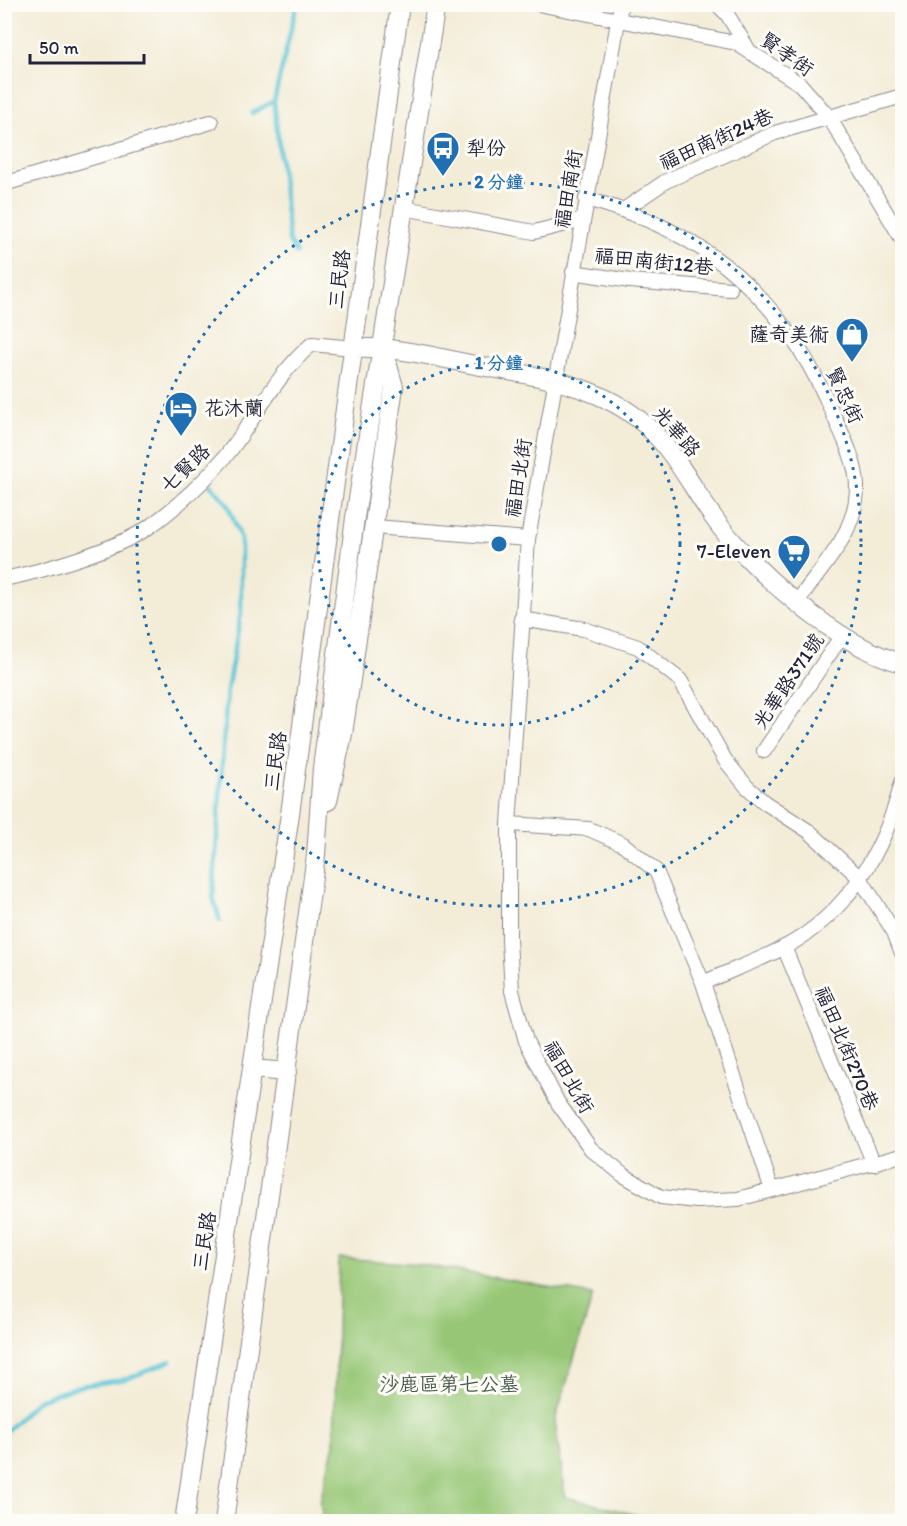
<svg xmlns="http://www.w3.org/2000/svg" width="907" height="1526" font-family="Itim,'LXGW WenKai TC',sans-serif">
<style>
.green{fill:#97c776;stroke:#5c7458;stroke-width:1.5}
.lines{fill:none;stroke-linecap:round;stroke-linejoin:round}
.stream{stroke:#5bc5d6;stroke-width:4.5}
.minor-casing{stroke:#8a8789;stroke-width:16}
.tertiary-casing{stroke:#8a8789;stroke-width:20}
.minor{stroke:#fff;stroke-width:14}
.tertiary{stroke:#fff;stroke-width:18}
.ring{fill:none;stroke:#1f6fb2;stroke-width:3;stroke-dasharray:3 6}
.labels{text-anchor:middle;dominant-baseline:central;stroke-width:6;stroke-linejoin:round;paint-order:stroke}
.street-label{font-size:20px;fill:#22223b;stroke:#fdfcf7}
.poi-label{font-size:20px;fill:#22223b;stroke:#fdfcf7;text-anchor:start}
.park-label{font-size:20px;fill:#4b5c50;stroke:#fdfcf7}
.centre{fill:#1f6fb2;stroke:#fdfcf7;stroke-width:3}
.ring-label{font-size:18px;text-anchor:middle;font-weight:bold;fill:#1f6fb2;stroke:#fdfcf7;stroke-width:6;stroke-linejoin:round;paint-order:stroke}
</style>
<rect width="100%" height="100%" fill="#fdfcf7"/>
<filter id="ink" filterUnits="userSpaceOnUse"><feTurbulence type="fractalNoise" baseFrequency=".0167" numOctaves="2"/><feDisplacementMap in="SourceGraphic" scale="12" xChannelSelector="R" yChannelSelector="G"/><feConvolveMatrix kernelMatrix="1 2 1 2 8 2 1 2 1" color-interpolation-filters="sRGB"/></filter>
<filter id="wash" filterUnits="userSpaceOnUse"><feTurbulence type="fractalNoise" baseFrequency=".008" numOctaves="4" result="noise"/><feDisplacementMap in="SourceGraphic" scale="24" xChannelSelector="R" yChannelSelector="G"/><feGaussianBlur stdDeviation="1.35" result="paint"/><feColorMatrix in="noise" values="0 0 0 0 0 0 0 0 0 0 0 0 0 0 0 0 0 1.4 0 .05"/><feComposite in="paint" operator="in"/></filter>
<g filter="url(#wash)">
<rect width="100%" height="100%" fill="#f3ecd7"/>
<path class="green" d="M339 1258 419 1264 593 1295 555 1421 565 1497 641 1516 654 1521H324L320 1502 334 1444Z"/>
<g class="lines">
<path class="stream" d="M274 101 289 241 296 253
M252 113 274 101 297 4
M211 485 227 503 241 539V613L227 690 213 897 220 921
M4 1433 38 1400 80 1386 127 1379 170 1361"/>
</g>
</g>
<g filter="url(#ink)">
<g class="lines">
<defs>
<path id="minor" d="M538 4 736 43 800 84 829 117 902 239
M621 4 528 539 509 824V940L512 991 526 1041 558 1103 591 1149 623 1175 661 1197 697 1201 738 1199 902 1155
M717 4 727 14 748 49
M4 184 211 122
M586 199C707 231 785 299 833 414 843 436 857 463 857 487 857 533 822 567 797 602
M404 208 534 232 582 220
M625 209 666 181 775 133 902 96
M573 272 630 281 730 289
M374 527 528 539
M4 579C43 571 114 550 146 529 174 510 211 476 232 448 258 413 278 373 312 344L353 348
M521 619 584 629 638 647 680 680 725 760 747 787 764 802 810 832 860 878 894 932 902 953
M764 751 843 634
M509 824 589 829 623 844 656 871 703 983 772 1190
M784 947 874 1164
M703 983C729 971 757 961 783 948 848 914 885 850 902 782"/>
<path id="tertiary" d="M353 348C393 346 431 356 470 364 526 375 590 381 637 418 670 443 688 481 711 514 748 568 839 647 902 663
M328 801 343 734 394 387 385 355
M252 1069 287 1072
M184 1522 290 814 400 4
M224 1522 316 855 322 768 355 518 436 4"/>
</defs>
<use href="#minor" class="minor-casing"/>
<use href="#tertiary" class="tertiary-casing"/>
<use href="#minor" class="minor"/>
<use href="#tertiary" class="tertiary"/>
</g>
</g>
<g class="ring">
<circle cx="499" cy="544" r="181"/>
<circle cx="499" cy="544" r="362"/>
</g>
<defs>
<symbol id="bus-pin" viewBox="-11 -11 22 30"><path d="M0 17L-7.5 6A9.5 9.5 0 1 1 7.5 6Z" fill="#1f6fb2" stroke="#fdfcf7"/><path d="M-5-6H5V4H4V6H2V4H-2V6H-4V4H-5ZM-3.5-4V0h7V-4ZM-3.5 1.2v1.5H-2V1.2ZM2 1.2v1.5H3.5V1.2Z" fill="#fff"/></symbol>
<symbol id="shop-pin" viewBox="-11 -11 22 30"><path d="M0 17L-7.5 6A9.5 9.5 0 1 1 7.5 6Z" fill="#1f6fb2" stroke="#fdfcf7"/><path d="M-5-2.5h2.3a2.7 3.5 0 0 1 5.4 0H5L5.5 6h-11ZM-1.5-2.5h3a1.5 2.3 0 0 0-3 0Z" fill="#fff"/></symbol>
<symbol id="hotel-pin" viewBox="-11 -11 22 30"><path d="M0 17L-7.5 6A9.5 9.5 0 1 1 7.5 6Z" fill="#1f6fb2" stroke="#fdfcf7"/><path d="M-6-4.5h1.5V1H6V5H4.5V3h-9V5H-6ZM-4 0a1.8 1.8 0 1 1 3.6 0ZM.5 0V-2.5h3Q6-2.5 6 0Z" fill="#fff"/></symbol>
<symbol id="supermarket-pin" viewBox="-11 -11 22 30"><path d="M0 17L-7.5 6A9.5 9.5 0 1 1 7.5 6Z" fill="#1f6fb2" stroke="#fdfcf7"/><path d="M-6-5.5h2.5l.6 2H6L4.5 2H-2.5L-4.4-4H-6ZM-1.5 3.2a1.3 1.3 0 1 0 .1 0ZM3 3.2a1.3 1.3 0 1 0 .1 0Z" fill="#fff"/></symbol>
</defs>
<g fill-rule="evenodd">
<use href="#bus-pin" x="424" y="129" width="38" height="52"/>
<use href="#shop-pin" x="833" y="315" width="38" height="52"/>
<use href="#hotel-pin" x="162" y="389" width="38" height="52"/>
<use href="#supermarket-pin" x="775" y="532" width="38" height="52"/>
</g>
<g class="labels">
<g class="street-label">
<text transform="translate(787 54) rotate(35)">賢孝街</text>
<text transform="translate(716 139) rotate(-24)">福田南街24巷</text>
<text transform="translate(568 189) rotate(-80)">福田南街</text>
<text transform="translate(654 261) rotate(6)">福田南街12巷</text>
<text transform="translate(339 279) rotate(-83)">三民路</text>
<text transform="translate(845 395) rotate(65)">賢忠街</text>
<text transform="translate(677 431) rotate(49)">光華路</text>
<text transform="translate(185 468) rotate(-44)">七賢路</text>
<text transform="translate(518 478) rotate(-81)">福田北街</text>
<text transform="translate(788 681) rotate(-56)">光華路371號</text>
<text transform="translate(275 761) rotate(-82)">三民路</text>
<text transform="translate(847 1048) rotate(67)">福田北街270巷</text>
<text transform="translate(569 1077) rotate(60)">福田北街</text>
<text transform="translate(204 1241) rotate(-81)">三民路</text>
</g>
<g class="poi-label">
<text x="466" y="148">犁份</text>
<text x="829" y="334" text-anchor="end">薩奇美術</text>
<text x="204" y="408">花沐蘭</text>
<text x="771" y="551" text-anchor="end">7-Eleven</text>
</g>
<g class="park-label">
<text x="449" y="1384">沙鹿區第七公墓</text>
</g>
</g>
<circle cx="499" cy="544" r="9" class="centre"/>
<g class="ring-label">
<text x="499" y="188">2 分鐘</text>
<text x="499" y="369">1 分鐘</text>
</g>
<rect width="907" height="1526" fill="none" stroke="#fdfcf7" stroke-width="24"/>
<path d="M30 54v9h114v-9" fill="none" stroke="#22223b" stroke-width="3"/>
<text x="39" y="54" font-size="18" fill="#22223b" stroke="#fdfcf7" stroke-width="4.5" paint-order="stroke">50 m</text>
</svg>
